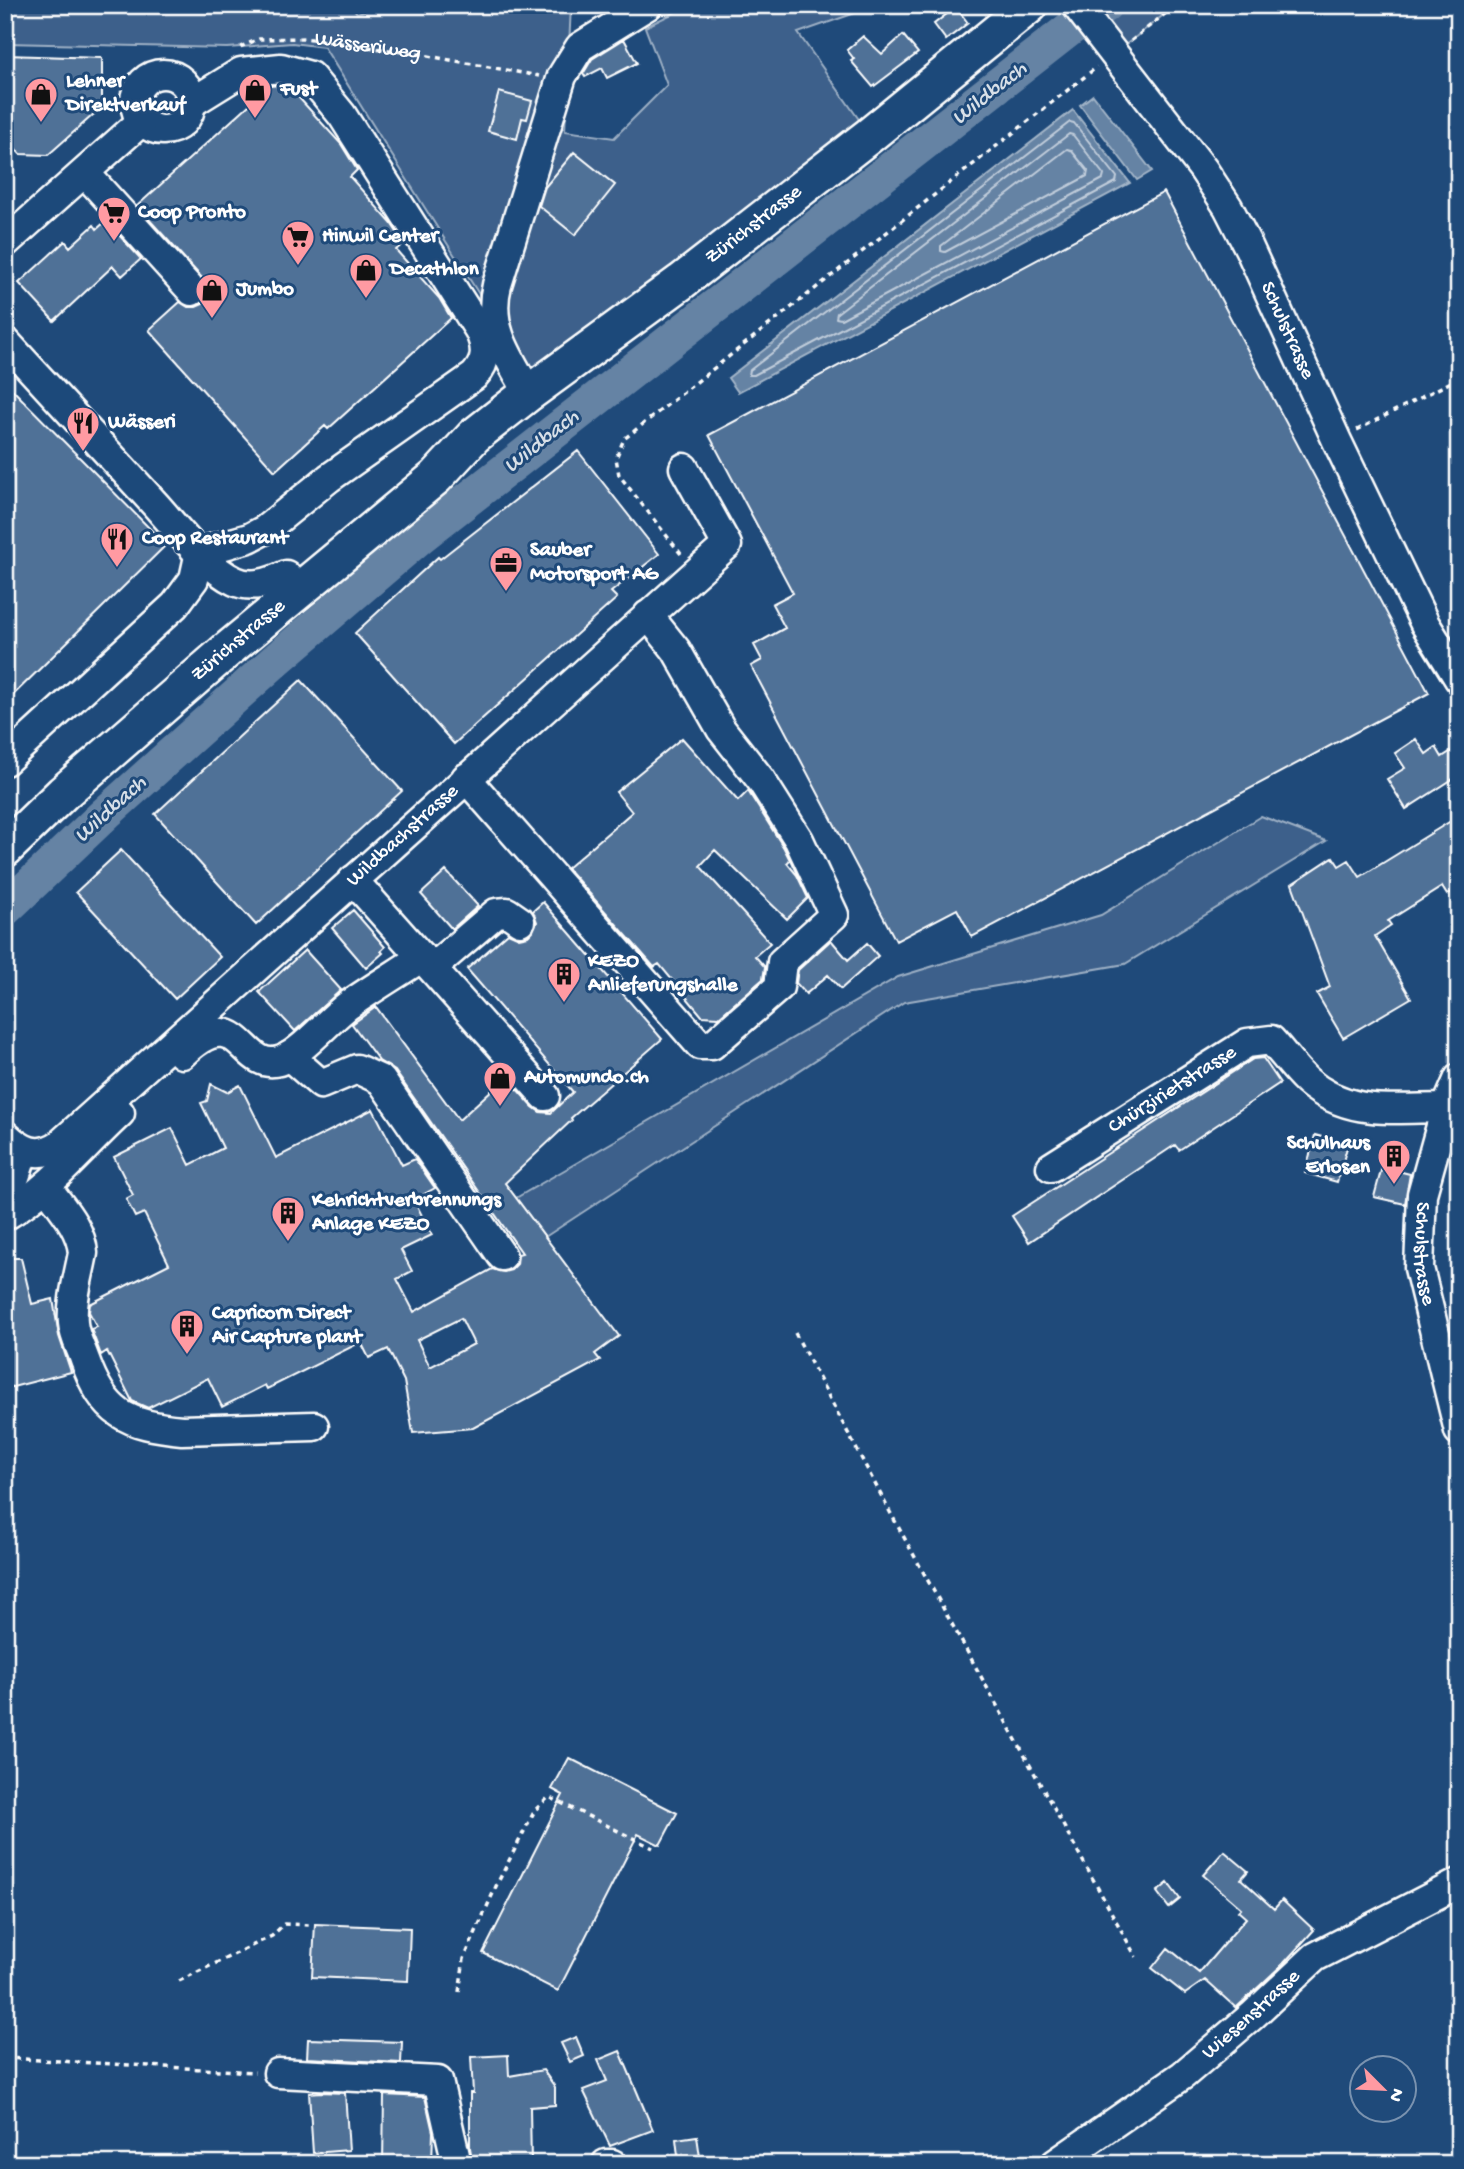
<svg xmlns="http://www.w3.org/2000/svg" width="1464" height="2169" font-family="'Gochi Hand',sans-serif">
<style>
.green{fill:#3c618b;stroke:#9eb0c5;stroke-width:2}
.water{fill:#6583a4;stroke:#a3b5c8;stroke-width:2}
.lines{fill:none;stroke-linecap:round;stroke-linejoin:round}
.shore{stroke:#c1cddb;stroke-width:2}
.river{stroke:#6583a4;stroke-width:35}
.building{fill:#507197;stroke:#fff;stroke-width:2;fill-rule:evenodd}
.minor-casing{stroke:#fff;stroke-width:33}
.major-casing{stroke:#fff;stroke-width:40}
.path{stroke:#fff;stroke-width:3.5;stroke-dasharray:5 5;stroke-linecap:butt}
.minor{stroke:#1f4a7a;stroke-width:28}
.major{stroke:#1f4a7a;stroke-width:35}
.labels{text-anchor:middle;dominant-baseline:central;stroke-width:6;stroke-linejoin:round;paint-order:stroke}
.street-label{font-size:21px;fill:#fff;stroke:#1f4a7a}
.poi-label{font-size:21px;font-weight:bold;fill:#fff;stroke:#1f4a7a;text-anchor:start}
.water-label{font-size:23px;font-style:italic;fill:#d8e0e8;stroke:#1f4a7a}
</style>
<rect width="100%" height="100%" fill="#1f4a7a"/>
<filter id="ink" filterUnits="userSpaceOnUse"><feTurbulence type="fractalNoise" baseFrequency=".0143" numOctaves="2"/><feDisplacementMap in="SourceGraphic" scale="14" xChannelSelector="R" yChannelSelector="G"/><feConvolveMatrix kernelMatrix="1 2 1 2 8 2 1 2 1" color-interpolation-filters="sRGB"/></filter>
<g filter="url(#ink)">
<path class="green" d="M5 5H351L357 13 387 5H571L565 131 614 138 667 85 645 27 690 5H878L798 33 870 135 529 393 487 307 324 47 292 43 227 48 5 43Z
M1076 5H1176L1114 54Z
M1261 816 1326 841 1125 964 904 1002 545 1237 516 1198 898 977 1101 915Z"/>
<path class="water" d="M1093 95 1152 171 1137 180 1080 105Z
M1073 110 1130 183 738 392 728 378Z"/>
<g class="lines">
<path class="shore" d="M1070 122 1074 123 1117 177 1116 182 754 375H749L750 370Z
M1069 134 1073 135 1104 175 1103 179 841 319 836 318 837 313Z
M1067 149 1071 150 1088 171 1087 176 945 252 941 251V246Z"/>
<path class="river" d="M5 909 106 813 276 660 421 536 1071 28 1105 5"/>
</g>
<path class="building" d="M956 7 968 23 946 40 934 24Z
M903 35 918 53 873 87 851 61 854 59 847 50 863 36 882 54Z
M624 39 637 63 607 78 602 68 585 77 583 74 592 59Z
M5 55 102 58V107L48 155 20 154 5 137Z
M280 85 290 88 341 144 357 170 350 177 391 223 404 243 396 250 439 298 451 318 328 429 325 426 275 471 149 330 180 302 188 307H196L203 304 208 297V288L204 280 137 206 270 86Z
M499 92 532 101 527 119 522 118 517 139 488 131Z
M574 152 615 185 575 235 539 206 545 187Z
M1164 192 1429 693 972 937 957 909 896 941 751 666 762 660 754 645 785 628 772 604 793 593 709 435Z
M106 221 141 259 122 276 113 266 54 321 19 283 65 241 70 247 94 225 97 229Z
M5 382 166 545 5 703Z
M578 451 659 554 611 592 617 598 454 744 355 633 438 557 440 559Z
M301 680 402 791 256 925 155 814Z
M682 738 738 801 748 791 784 848 790 860 787 863 797 875 808 898 787 919 715 850 700 866 770 943 755 956 765 967 763 979 719 1017 702 1016 659 964 654 967 567 868 632 812 616 792Z
M1416 739 1426 754 1436 747 1442 757 1459 746V775L1406 809 1387 779 1405 768 1395 753Z
M1459 816V888L1447 895 1442 887 1388 921 1391 925 1375 936 1411 998 1343 1038 1317 994 1330 987 1292 884 1333 857 1339 866 1349 860 1360 877Z
M121 850 220 957 175 999 76 892Z
M446 871 478 906 452 929 421 894Z
M543 902 662 1039 571 1118 572 1120 505 1183 619 1336 595 1354 600 1360 473 1428 413 1433 404 1381 388 1349 369 1358 361 1342 267 1389 265 1385 222 1407 208 1378 148 1408 132 1401 107 1351 101 1355 91 1329 97 1327 89 1312 90 1304 169 1264 144 1213 135 1217 126 1199 133 1195 114 1157 172 1128 190 1165 223 1148 201 1103 207 1101 211 1084 227 1092 240 1085 276 1158 373 1109 402 1165 415 1159 435 1188 414 1200 432 1235 401 1250 412 1271 397 1279 414 1312 492 1269 504 1272 511 1270 517 1264 518 1254 522 1253 395 1071 379 1061 352 1024 376 1007 459 1120 506 1077 533 1107 540 1112 551 1113 573 1092 467 969 508 933 519 938 528 936 533 931 537 922 533 911ZM461 1318 474 1344 430 1367 417 1340Z
M353 910 385 947 381 951 383 953 366 968 332 928Z
M831 940 848 960 867 943 878 956 841 989 828 975 806 994 796 983 798 970Z
M305 950 341 990 295 1031 259 992Z
M1263 1058 1280 1083 1179 1150 1175 1145 1029 1242 1012 1216 1253 1059Z
M1315 1135 1348 1144 1337 1182 1305 1173Z
M1382 1167 1410 1174 1405 1204 1374 1197Z
M5 1258H21L32 1304 53 1299 59 1336 71 1372 5 1389Z
M569 1758 677 1813 660 1845 638 1834 558 1991 483 1953 563 1795 552 1789Z
M1224 1851 1248 1871 1241 1879 1274 1909 1282 1900 1314 1930 1283 1964 1236 2008 1205 1980 1185 1994 1152 1968 1168 1948 1199 1973 1246 1918 1238 1911 1241 1908 1203 1875Z
M1168 1883 1180 1899 1169 1908 1157 1892Z
M315 1924 410 1928 408 1981 312 1977Z
M576 2037 584 2056 570 2062 561 2043Z
M308 2039 402 2042 401 2063 307 2058Z
M620 2051 653 2130 610 2146 583 2090 607 2081 598 2060Z
M508 2055 509 2076 543 2070 555 2087V2105L530 2107 531 2164H473L470 2148V2093H473L471 2057Z
M321 2092 345 2093 349 2150 313 2153 309 2093Z
M384 2095 425 2097 433 2132 432 2164H383Z
M697 2136 701 2164H679L676 2139Z"/>
<g class="lines">
<defs>
<g id="minor">
<path id="s2" d="M1076 5 1203 169 1228 207 1249 248 1337 441 1425 624 1459 679"/>
<circle cx="163" cy="102" r="28"/>
<path d="M191 103 241 72 281 68 310 76 342 115 479 330C487 347 488 361 474 376L329 478 266 529 249 538 200 552"/>
<path d="M85 173 192 291"/>
<path d="M5 243 142 121"/>
<path d="M5 341C55 395 105 449 154 503 176 527 205 567 235 581 252 589 270 582 286 575"/>
<path d="M529 393C509 358 486 327 497 285L562 76 580 47 648 5"/>
<path d="M5 761 175 605 194 579 200 552"/>
<path d="M466 778 700 1045H712L779 987 782 962 834 915 799 840 761 780 721 729 676 650 648 615"/>
<path d="M353 880 545 1096"/>
<path d="M432 968 496 913 507 912 520 921"/>
<path d="M182 1054C241 998 240 1072 279 1061 300 1055 330 1018 350 1004 373 988 398 973 422 957"/>
<path d="M289 1056 321 1084 357 1069 381 1080 502 1256"/>
<path id="s3" d="M1459 1078 1446 1108 1422 1194 1419 1268 1459 1431"/>
<path id="s4" d="M5 1135C22 1151 38 1159 59 1145L727 545 684 468"/>
<path id="s5" d="M1051 1167 1247 1043 1271 1040C1283 1053 1294 1069 1307 1081 1349 1117 1394 1108 1446 1108"/>
<path d="M46 1186C60 1206 81 1227 83 1253 79 1275 71 1301 73 1323 74 1336 81 1348 85 1360 104 1414 127 1425 182 1430L314 1426"/>
<path d="M5 1191 15 1177 24 1150"/>
<path d="M5 1216C50 1189 82 1148 120 1113"/>
<path d="M278 2073 438 2081 457 2164"/>
<path d="M606 2164H612"/>
<path id="s6" d="M1055 2164 1183 2075 1252 2016 1315 1957 1459 1883"/>
</g>
<g id="major">
<path id="s7" d="M5 849 63 793 226 651 436 477 474 436 529 393 681 282 870 135 1030 5"/>
</g>
</defs>
<use href="#minor" class="minor-casing"/>
<use href="#major" class="major-casing"/>
<g class="path">
<path d="M1131 41 1176 5"/>
<path id="s1" d="M240 47 259 39 304 38 417 54 539 76"/>
<path d="M1357 430 1459 378"/>
<path d="M681 554 619 475 616 458 624 439 1097 67"/>
<path d="M795 1333 890 1512 1136 1957"/>
<path d="M179 1981 272 1936 284 1924 310 1925"/>
<path d="M459 1992 464 1959 497 1884 535 1810 549 1797 653 1848"/>
<path d="M5 2058 255 2072"/>
</g>
<use href="#minor" class="minor"/>
<use href="#major" class="major"/>
</g>
</g>
<defs>
<symbol id="shop-pin" viewBox="-11 -11 22 30"><path d="M0 17L-7.5 6A9.5 9.5 0 1 1 7.5 6Z" fill="#ff9aa2" stroke="#1f4a7a"/><path d="M-5-2.5h2.3a2.7 3.5 0 0 1 5.4 0H5L5.5 6h-11ZM-1.5-2.5h3a1.5 2.3 0 0 0-3 0Z" fill="#111"/></symbol>
<symbol id="supermarket-pin" viewBox="-11 -11 22 30"><path d="M0 17L-7.5 6A9.5 9.5 0 1 1 7.5 6Z" fill="#ff9aa2" stroke="#1f4a7a"/><path d="M-6-5.5h2.5l.6 2H6L4.5 2H-2.5L-4.4-4H-6ZM-1.5 3.2a1.3 1.3 0 1 0 .1 0ZM3 3.2a1.3 1.3 0 1 0 .1 0Z" fill="#111"/></symbol>
<symbol id="restaurant-pin" viewBox="-11 -11 22 30"><path d="M0 17L-7.5 6A9.5 9.5 0 1 1 7.5 6Z" fill="#ff9aa2" stroke="#1f4a7a"/><path d="M-5-6h1v4h1v-4h1v4h1v-4h1v5L-1.5 .5V6h-2V.5L-5-1ZM5-6V6H3V1.5H1.5Q1.5-4 5-6Z" fill="#111"/></symbol>
<symbol id="office-pin" viewBox="-11 -11 22 30"><path d="M0 17L-7.5 6A9.5 9.5 0 1 1 7.5 6Z" fill="#ff9aa2" stroke="#1f4a7a"/><path d="M-6-3h4V-5.5h4V-3h4V5H-6ZM-1-4.5V-3h2v-1.5ZM-6 0V1H6V0Z" fill="#111"/></symbol>
<symbol id="building-pin" viewBox="-11 -11 22 30"><path d="M0 17L-7.5 6A9.5 9.5 0 1 1 7.5 6Z" fill="#ff9aa2" stroke="#1f4a7a"/><path d="M-4-6H4V6H1V3H-1V6H-4ZM-2.5-4.3h1.7v1.8h-1.7ZM.8-4.3h1.7v1.8H.8ZM-2.5-1h1.7V.8h-1.7ZM.8-1h1.7V.8H.8Z" fill="#111"/></symbol>
</defs>
<g fill-rule="evenodd">
<use href="#shop-pin" x="236" y="71" width="38" height="52"/>
<use href="#shop-pin" x="22" y="75" width="38" height="52"/>
<use href="#supermarket-pin" x="95" y="194" width="38" height="52"/>
<use href="#supermarket-pin" x="279" y="218" width="38" height="52"/>
<use href="#shop-pin" x="347" y="251" width="38" height="52"/>
<use href="#shop-pin" x="193" y="271" width="38" height="52"/>
<use href="#restaurant-pin" x="64" y="404" width="38" height="52"/>
<use href="#restaurant-pin" x="98" y="520" width="38" height="52"/>
<use href="#office-pin" x="487" y="544" width="38" height="52"/>
<use href="#building-pin" x="545" y="955" width="38" height="52"/>
<use href="#shop-pin" x="481" y="1059" width="38" height="52"/>
<use href="#building-pin" x="1375" y="1137" width="38" height="52"/>
<use href="#building-pin" x="269" y="1194" width="38" height="52"/>
<use href="#building-pin" x="168" y="1307" width="38" height="52"/>
</g>
<g class="labels">
<g class="street-label">
<text stroke="none"><textPath href="#s1" startOffset="130">Wässeriweg</textPath></text>
<text stroke="none"><textPath href="#s7" startOffset="976">Zürichstrasse</textPath></text>
<text stroke="none"><textPath href="#s2" startOffset="390">Schulstrasse</textPath></text>
<text stroke="none"><textPath href="#s7" startOffset="313">Zürichstrasse</textPath></text>
<text stroke="none"><textPath href="#s4" startOffset="523">Wildbachstrasse</textPath></text>
<text stroke="none"><textPath href="#s5" startOffset="144">Chürzirietstrasse</textPath></text>
<text stroke="none"><textPath href="#s3" startOffset="182">Schulstrasse</textPath></text>
<text stroke="none"><textPath href="#s6" startOffset="247">Wiesenstrasse</textPath></text>
</g>
<g class="poi-label">
<text x="66" y="82">Lehner<tspan x="66" dy="24">Direktverkauf</tspan></text>
<text x="280" y="90">Fust</text>
<text x="138" y="213">Coop Pronto</text>
<text x="322" y="237">Hinwil Center</text>
<text x="390" y="270">Decathlon</text>
<text x="236" y="290">Jumbo</text>
<text x="108" y="423">Wässeri</text>
<text x="142" y="539">Coop Restaurant</text>
<text x="530" y="551">Sauber<tspan x="530" dy="24">Motorsport AG</tspan></text>
<text x="588" y="962">KEZO<tspan x="588" dy="24">Anlieferungshalle</tspan></text>
<text x="524" y="1078">Automundo.ch</text>
<text x="1370" y="1144" text-anchor="end">Schulhaus<tspan x="1370" dy="24">Erlosen</tspan></text>
<text x="312" y="1201">Kehrichtverbrennungs<tspan x="312" dy="24">Anlage KEZO</tspan></text>
<text x="212" y="1314">Capricorn Direct<tspan x="212" dy="24">Air Capture plant</tspan></text>
</g>
<g class="water-label">
<text transform="translate(990 94) rotate(-38)">Wildbach</text>
<text transform="translate(542 442) rotate(-38)">Wildbach</text>
<text transform="translate(111 810) rotate(-42)">Wildbach</text>
</g>
</g>
<rect width="1464" height="2169" fill="none" stroke="#1f4a7a" stroke-width="28"/>
<rect x="14" y="14" width="1436" height="2141" fill="none" stroke="#fff" stroke-width="2.5" filter="url(#ink)"/>
<g transform="translate(1383 2089) rotate(114)"><circle r="33" fill="#1f4a7a" stroke="#7992af" stroke-width="2"/>
<path d="M0-5L12 26L0 18L-12 26Z" fill="#ff9aa2"/>
<text y="-10" font-size="19" font-weight="bold" text-anchor="middle" fill="#ffffff">N</text>
</g>
</svg>
